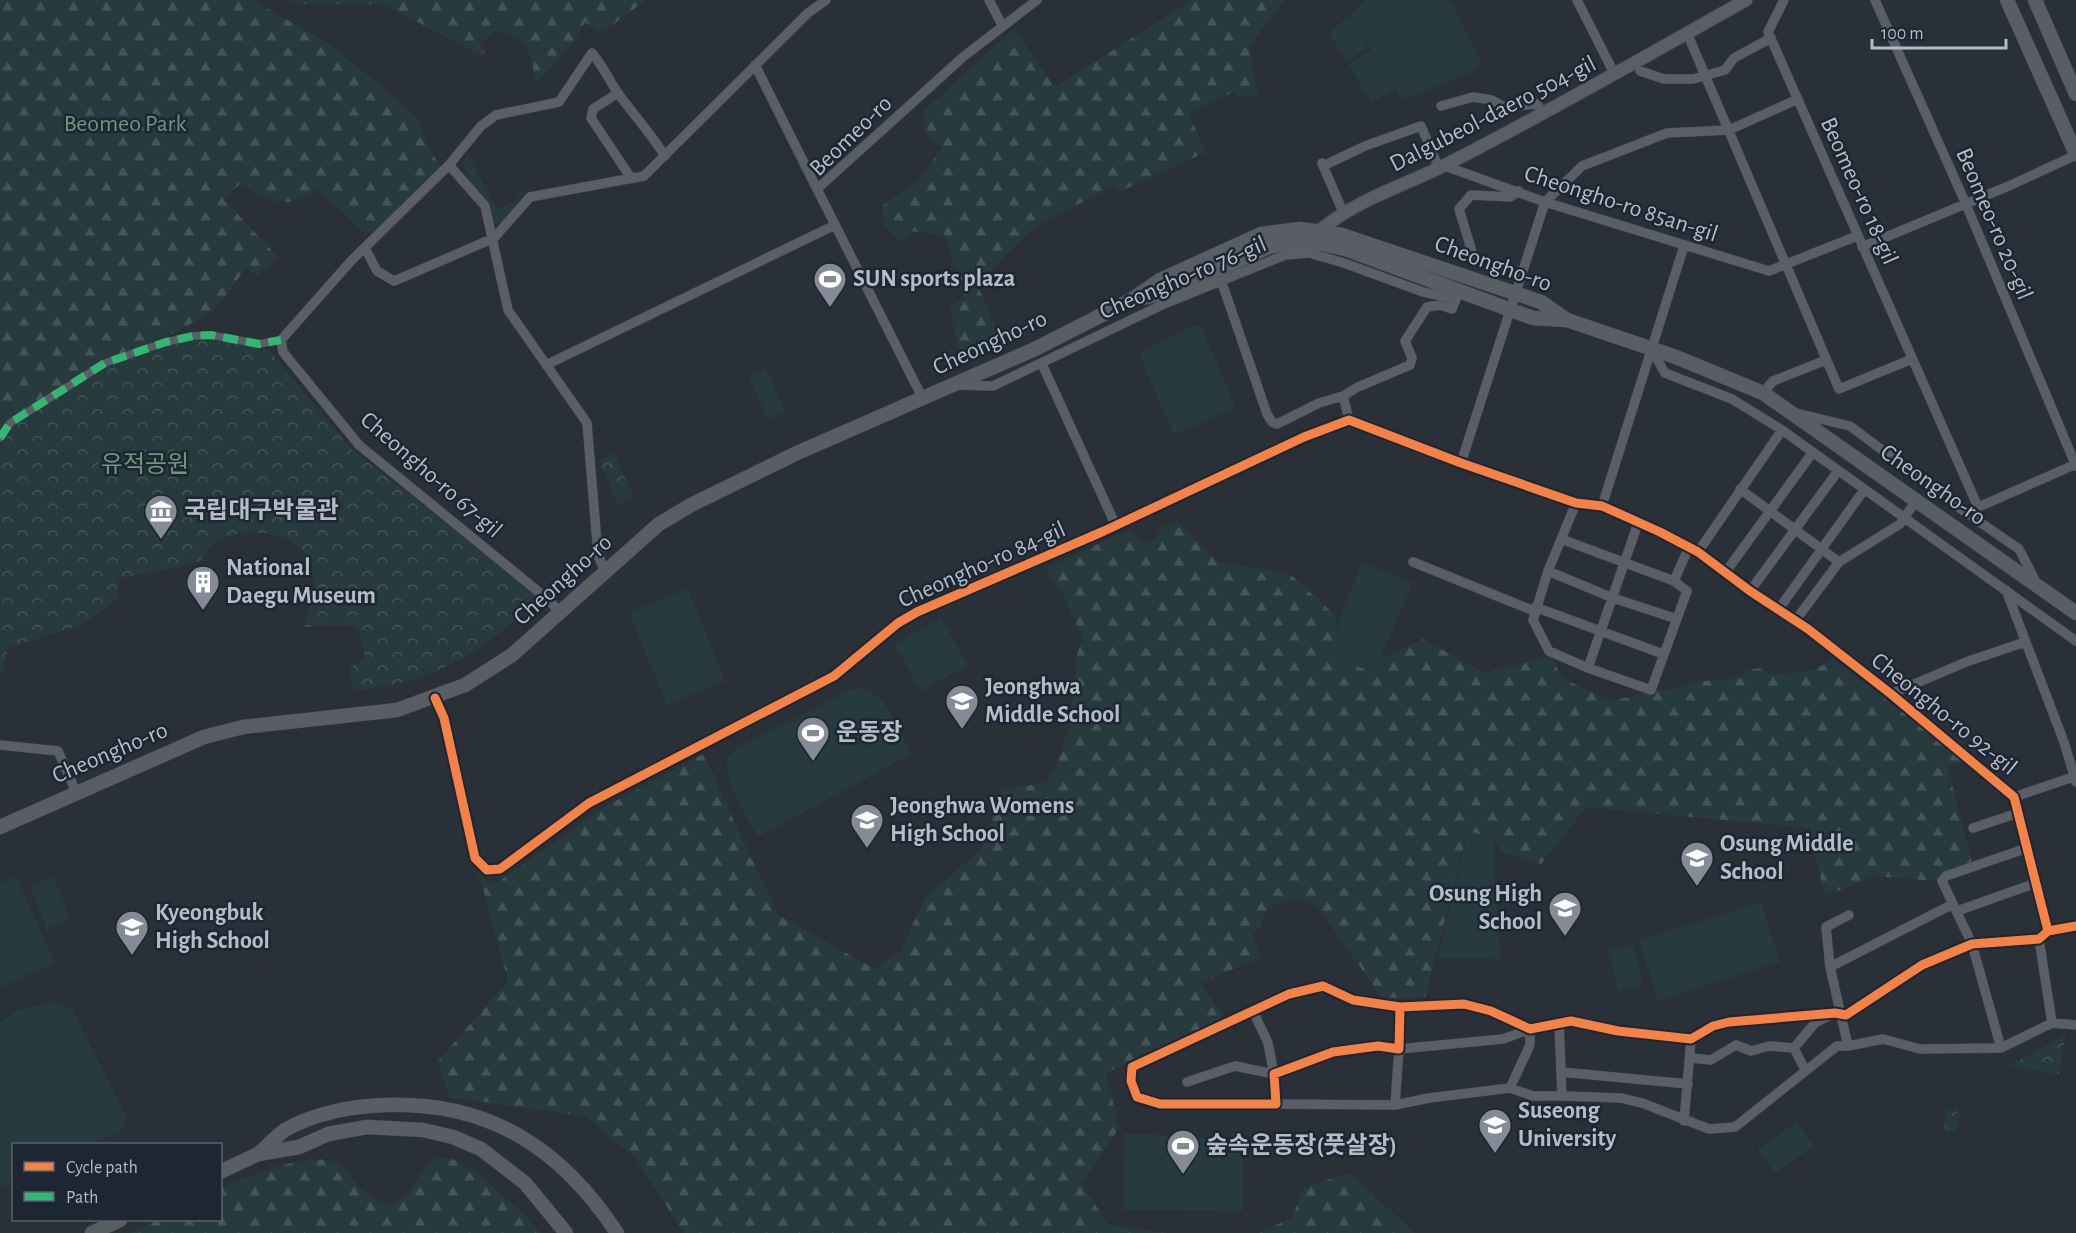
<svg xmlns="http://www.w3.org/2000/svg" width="2076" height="1233" font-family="'Alegreya Sans','Noto Sans KR',sans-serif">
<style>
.green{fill:#273a3e}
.forest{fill:url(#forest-firs)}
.park{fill:url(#park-crowns)}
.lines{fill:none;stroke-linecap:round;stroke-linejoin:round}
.pedestrian-casing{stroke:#484c53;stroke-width:8}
.minor-casing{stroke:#484c53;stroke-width:10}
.tertiary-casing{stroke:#484c53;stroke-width:14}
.secondary-casing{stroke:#484c53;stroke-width:15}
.pedestrian{stroke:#5a5e66;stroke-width:7}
.minor{stroke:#5a5e66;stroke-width:9}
.tertiary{stroke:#5a5e66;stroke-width:12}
.secondary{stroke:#595d64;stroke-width:14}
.quiet{stroke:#33b770;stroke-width:8;stroke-dasharray:15 8;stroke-linecap:butt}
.cycleway-casing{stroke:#1d2633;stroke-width:13}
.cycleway{stroke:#f48246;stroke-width:9}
.labels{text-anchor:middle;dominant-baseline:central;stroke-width:5;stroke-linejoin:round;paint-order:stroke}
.street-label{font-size:24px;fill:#b4bcc9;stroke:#1d2633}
.park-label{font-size:24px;fill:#6b9a76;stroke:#1d2633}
.poi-label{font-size:24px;font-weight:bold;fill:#b4bcc9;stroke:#1d2633;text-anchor:start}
</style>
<defs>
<pattern id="forest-firs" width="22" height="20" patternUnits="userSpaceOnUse" patternTransform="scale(1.5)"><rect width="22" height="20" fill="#273a3e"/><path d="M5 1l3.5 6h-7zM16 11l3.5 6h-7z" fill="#445559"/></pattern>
<pattern id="park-crowns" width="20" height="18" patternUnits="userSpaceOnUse" patternTransform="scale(1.5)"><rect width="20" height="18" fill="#273a3e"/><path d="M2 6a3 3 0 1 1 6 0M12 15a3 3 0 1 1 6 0" fill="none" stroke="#445559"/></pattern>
</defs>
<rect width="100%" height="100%" fill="#2a3038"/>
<path class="green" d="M1366 0H1444L1454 6 1481 63 1478 69 1403 100 1388 76 1395 89 1372 103 1348 64 1371 50 1349 15Z
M1348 16 1368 47 1347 61 1329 34Z
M468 154 497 210 514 201 522 188C520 203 510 221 494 225L490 205 467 177 468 172 462 162Z
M1195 325 1201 326 1236 408 1174 435 1140 357 1143 351Z
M765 367 786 412 768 420 748 375Z
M1362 563 1413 583 1374 672 1336 658 1340 617Z
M688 589 725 681 667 705 629 613Z
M941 618 968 665 921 691 894 644Z
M859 688C889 694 899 730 911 754L758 837C747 816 730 791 727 766 726 759 731 754 735 749L848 691Z
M1468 831 1493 838 1500 959 1438 958Z
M16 876 55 963 0 988V884Z
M54 877 70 920 47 929 30 886Z
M1761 902 1780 962 1658 1001 1639 940Z
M1633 944 1643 985 1618 991 1608 950Z
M54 1002 72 1009 127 1118 121 1131 92 1144H14L13 1181 0 1187V1022L18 1010Z
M1797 1122 1814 1146 1775 1173 1758 1149Z
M1124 1133 1243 1140V1211L1123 1210Z"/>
<path class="forest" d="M0 0H252L323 40 385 89 418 119 427 146 441 167 374 233 363 232 318 189C284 211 271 202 240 184L223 199 278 257 258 276 246 268 214 311 166 337 103 361 9 421 0 436Z
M287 0H646L611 26 599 31 585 22 572 44 536 83C529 52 532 37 496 31L479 43 485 52 480 55 384 4H300Z
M1192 0H1284L1249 47 1258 97 1236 96 1234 92 1188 113 1206 152 1119 192 1115 185 1035 227 977 284 999 335 960 357 950 307 964 298 945 235 910 231 902 243 885 227 882 206 921 178 942 147 923 132 925 110 1014 29 1055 87Z
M1178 522 1218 562 1290 574 1336 616 1339 643 1336 658 1373 672 1381 655 1385 657 1423 639 1485 673 1551 656 1562 678 1608 700 1634 697 1645 690H1672L1694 682 1742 678 1746 670 1761 668 1769 675 1814 670 1833 659 1966 761 1947 765 1972 863 1947 872 1936 881 1875 876 1825 896 1809 828 1586 807 1541 864 1502 852 1493 838 1468 831 1425 997 1382 998 1317 906 1293 898 1268 908 1260 927 1252 936 1261 957 1201 983 1224 1018 1106 1073 1119 1128 1082 1184 1108 1225 1167 1233H684L636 1159 587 1117 450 1097 437 1062 508 981 482 885 474 870 490 884 498 882 606 806 703 754 778 915 875 969 900 952 925 898 981 849 1002 789 1046 783 1053 773 1069 728 1077 655 1080 643 1084 641 1060 589 1045 568 1129 530 1144 544 1156 538 1161 528Z
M435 1157C441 1158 449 1157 454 1160 480 1170 521 1212 541 1233H130L158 1220H220L221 1189C249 1177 315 1145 344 1167 348 1171 351 1178 355 1182 365 1195 377 1202 393 1205L409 1194 423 1170Z
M1349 1173 1415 1233H1257L1292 1218 1304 1187Z"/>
<path class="park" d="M212 338 269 350 351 449 541 597C478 656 439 680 353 691L349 668 365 659 358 627 337 625 304 627C309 609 317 587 312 568 302 530 247 525 217 541 209 545 206 557 199 561 188 567 132 575 117 579L118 599 81 625 8 648 2 674 0 673V448L13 425 107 366 166 345Z
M614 453 634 498 618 505 599 460Z
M2065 1035 2059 1074 2009 1066Z
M1946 1110 1959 1112 1957 1132 1943 1130Z"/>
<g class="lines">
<defs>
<path id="pedestrian" d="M0 438 10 423 105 363 166 342 193 336 211 335 259 344 281 340"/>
<path id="minor" d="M989 0 1002 25
M1577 0 1615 75
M1784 0 1768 32 1978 507
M1875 0 1965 202 2076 466
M1687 33 1839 389 1912 359
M755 65 817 189
M1640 71 1664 79H1693L1725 70 1734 58 1771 38
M618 93 593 109 591 118 631 178
M1441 106 1473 97 1492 100 1504 107 1537 104 1544 114
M1322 163 1343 212
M449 165 485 206 508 310 587 423 598 555 605 572
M1323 166 1365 146 1421 126 1439 169
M1445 166 1545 202 1769 271 1857 236
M1862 247 2011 185 2076 155
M365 248 377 271 394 281 399 279 494 238 530 197 644 176 808 13 826 0
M1473 255 1459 209 1471 195 1510 197 1519 191
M1221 280 1267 414 1272 422 1277 424 1319 403 1343 396 1358 387 1410 365 1412 358 1405 341 1427 307 1440 305 1452 309 1456 299
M1651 349 1665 373 1732 399 1782 430 2076 641
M1042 364 1116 526
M546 365 835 225
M956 385 993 386 1164 304 1285 255 1309 253 1344 263 1423 292 1456 299 1460 291
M1763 393 1773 381 1826 360
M1343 396 1349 420
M923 399 817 189 963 57 1037 0
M1796 413 1850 426 1965 512 2019 549 2037 584
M1461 463 1545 202 1582 166 1667 133 1729 130 1798 99
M1740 489 1839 562
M1602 506 1684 246
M1974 509 2076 464
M1561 539 1674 581 1687 591 1651 690 1588 668 1549 651 1533 620 1548 571 1576 503
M1698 552 1782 430
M1413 562 1534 611
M1548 571 1613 598 1677 619
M1725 573 1813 452
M1674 581 1689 547
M2006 590 2064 742 2076 782
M1750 591 1838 471
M1535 607 1663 654
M1778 610 1864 490
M560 612 545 597 359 445 283 352 281 340 351 261 449 165 481 126 496 115 559 102 592 53C603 66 610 82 620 96 635 116 651 134 665 156
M1795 621 1839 562 1900 524 1916 501
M1588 668 1638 523
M1891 694 1966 662 2025 642
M435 698 444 718 475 858 487 870 500 869 589 803 834 676 898 623 917 612 1104 531 1304 437 1349 420 1461 463 1576 503 1602 506 1660 532 1698 552 1750 591 1808 629 1891 694 2014 797 2048 931
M0 745 58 751 76 792
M2014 797 2076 776
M1973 828 2018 813
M1957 911 2036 883
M1849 915 1826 927 1830 967 1848 1046 1883 1039 1920 1049 2001 1048 2052 1023 2076 1025
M2039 939 2052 1023
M1830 967 1953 904
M1400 1007 1399 1049 1378 1046 1333 1052 1274 1074 1276 1104H1160L1137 1097 1131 1081 1132 1067 1289 994 1323 986 1353 1000 1400 1007 1464 1004 1491 1011 1530 1029 1571 1021 1618 1031 1691 1039 1713 1026 1729 1022 1835 1013 1846 1015 1922 965 1972 944 2039 939 2048 931 2076 926
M1794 1048 1805 1070
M2001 1048 1972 944 1942 881 1946 876 2027 848
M1691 1058 1711 1060 1736 1045 1751 1051 1769 1046 1794 1048 1815 1023 1830 1015
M1561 1072 1688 1084
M1187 1082 1235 1066 1274 1074 1268 1043 1253 1011
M1510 1088 1530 1045V1029L1503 1039 1399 1049 1395 1105 1429 1098 1510 1088 1533 1096H1562L1559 1023
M1562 1096 1621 1098 1642 1103 1709 1129 1735 1127 1837 1046H1848
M1276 1104 1395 1105
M1684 1121 1691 1039"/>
<path id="tertiary" d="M1319 231C1358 198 1410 184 1455 160 1554 109 1650 54 1746 0"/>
<path id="secondary" d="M2007 0 2076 154
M2035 0 2076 94
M1138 299 1166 293 1269 247C1294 240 1320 242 1345 249L1533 318 1567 320 1676 357 1763 393 2076 613
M0 827 204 737 243 727 397 710 465 685 512 655 659 524 691 505 797 453 1035 349 1133 299 1160 280 1261 234 1300 229 1342 235 1541 302 1567 320
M258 1154C267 1147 276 1136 285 1130 314 1113 353 1106 386 1105 490 1102 561 1148 617 1233
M220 1172 258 1154 299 1147 328 1134 367 1127 423 1130 453 1137 481 1149 525 1183 566 1233
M92 1233 120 1220"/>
</defs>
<use href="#pedestrian" class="pedestrian-casing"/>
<use href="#minor" class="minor-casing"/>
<use href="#tertiary" class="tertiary-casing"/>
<use href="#secondary" class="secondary-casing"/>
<use href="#pedestrian" class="pedestrian"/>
<use href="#minor" class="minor"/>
<use href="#tertiary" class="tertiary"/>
<use href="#secondary" class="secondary"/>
<path class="quiet" d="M0 438 10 423 105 363 166 342 193 336 211 335 259 344 281 340"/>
<defs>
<path id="cycleway" d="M435 698 444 718 475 858 487 870 500 869 589 803 834 676 898 623 917 612 1104 531 1304 437 1349 420 1461 463 1576 503 1602 506 1660 532 1698 552 1750 591 1808 629 1891 694 2014 797 2048 931
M1400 1007 1399 1049 1378 1046 1333 1052 1274 1074 1276 1104H1160L1137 1097 1131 1081 1132 1067 1289 994 1323 986 1353 1000 1400 1007 1464 1004 1491 1011 1530 1029 1571 1021 1618 1031 1691 1039 1713 1026 1729 1022 1835 1013 1846 1015 1922 965 1972 944 2039 939 2048 931 2076 926"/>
</defs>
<use href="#cycleway" class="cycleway-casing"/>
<use href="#cycleway" class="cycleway"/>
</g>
<defs>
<symbol id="stadium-pin" viewBox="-11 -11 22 30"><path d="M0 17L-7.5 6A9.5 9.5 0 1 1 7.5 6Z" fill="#848b96" stroke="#1d2633"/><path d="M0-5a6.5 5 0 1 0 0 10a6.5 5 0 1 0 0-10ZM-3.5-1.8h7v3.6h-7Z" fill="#fff"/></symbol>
<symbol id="museum-pin" viewBox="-11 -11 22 30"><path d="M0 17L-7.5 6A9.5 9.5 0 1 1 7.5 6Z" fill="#848b96" stroke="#1d2633"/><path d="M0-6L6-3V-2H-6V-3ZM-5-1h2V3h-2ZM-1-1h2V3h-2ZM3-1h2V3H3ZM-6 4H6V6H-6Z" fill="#fff"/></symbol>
<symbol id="building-pin" viewBox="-11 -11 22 30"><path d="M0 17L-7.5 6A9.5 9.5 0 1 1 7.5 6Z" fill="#848b96" stroke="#1d2633"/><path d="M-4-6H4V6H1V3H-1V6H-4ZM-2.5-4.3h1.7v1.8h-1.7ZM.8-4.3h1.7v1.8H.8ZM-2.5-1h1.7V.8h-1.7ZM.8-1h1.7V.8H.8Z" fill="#fff"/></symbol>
<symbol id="school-pin" viewBox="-11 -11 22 30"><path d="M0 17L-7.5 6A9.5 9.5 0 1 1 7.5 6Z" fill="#848b96" stroke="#1d2633"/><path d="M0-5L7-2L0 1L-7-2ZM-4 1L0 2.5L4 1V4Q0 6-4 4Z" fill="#fff"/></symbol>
<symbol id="university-pin" viewBox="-11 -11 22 30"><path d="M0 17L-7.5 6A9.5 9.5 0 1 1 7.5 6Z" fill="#848b96" stroke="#1d2633"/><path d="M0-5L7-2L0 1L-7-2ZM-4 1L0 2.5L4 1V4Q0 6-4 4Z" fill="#fff"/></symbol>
</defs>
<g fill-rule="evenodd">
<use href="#stadium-pin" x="811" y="260" width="38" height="52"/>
<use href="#museum-pin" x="142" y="492" width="38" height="52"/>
<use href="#building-pin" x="184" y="563" width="38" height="52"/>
<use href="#school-pin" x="943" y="682" width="38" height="52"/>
<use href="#stadium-pin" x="794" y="714" width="38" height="52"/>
<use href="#school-pin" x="848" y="801" width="38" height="52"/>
<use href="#school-pin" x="1678" y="839" width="38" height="52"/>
<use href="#school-pin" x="1546" y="889" width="38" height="52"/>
<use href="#school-pin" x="113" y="908" width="38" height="52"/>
<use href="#university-pin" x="1476" y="1106" width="38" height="52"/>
<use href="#stadium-pin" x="1164" y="1127" width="38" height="52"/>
</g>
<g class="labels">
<g class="street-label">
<text transform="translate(1493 114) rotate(-27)">Dalgubeol-daero 504-gil</text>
<text transform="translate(851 136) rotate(-44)">Beomeo-ro</text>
<text transform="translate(1859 191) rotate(66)">Beomeo-ro 18-gil</text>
<text transform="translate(1621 204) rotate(18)">Cheongho-ro 85an-gil</text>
<text transform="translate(1994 224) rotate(67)">Beomeo-ro 20-gil</text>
<text transform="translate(1493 264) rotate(20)">Cheongho-ro</text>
<text transform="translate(1183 278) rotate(-23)">Cheongho-ro 76-gil</text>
<text transform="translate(990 343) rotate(-25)">Cheongho-ro</text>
<text transform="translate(431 475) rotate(41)">Cheongho-ro 67-gil</text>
<text transform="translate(1933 485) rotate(35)">Cheongho-ro</text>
<text transform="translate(982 565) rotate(-24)">Cheongho-ro 84-gil</text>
<text transform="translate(563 580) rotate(-42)">Cheongho-ro</text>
<text transform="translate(1944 714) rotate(39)">Cheongho-ro 92-gil</text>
<text transform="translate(110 753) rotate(-23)">Cheongho-ro</text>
</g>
<g class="park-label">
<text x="125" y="124">Beomeo Park</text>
<text x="145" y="465">유적공원</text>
</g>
<g class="poi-label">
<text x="853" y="279">SUN sports plaza</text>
<text x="184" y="511">국립대구박물관</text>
<text x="226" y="568">National<tspan x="226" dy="28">Daegu Museum</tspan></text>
<text x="985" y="687">Jeonghwa<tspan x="985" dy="28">Middle School</tspan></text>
<text x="836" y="733">운동장</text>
<text x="890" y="806">Jeonghwa Womens<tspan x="890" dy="28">High School</tspan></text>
<text x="1720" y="844">Osung Middle<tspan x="1720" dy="28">School</tspan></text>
<text x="1542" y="894" text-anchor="end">Osung High<tspan x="1542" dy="28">School</tspan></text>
<text x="155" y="913">Kyeongbuk<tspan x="155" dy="28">High School</tspan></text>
<text x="1518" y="1111">Suseong<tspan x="1518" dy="28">University</tspan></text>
<text x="1206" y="1146">숲속운동장(풋살장)</text>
</g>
</g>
<rect x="12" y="1143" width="210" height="78" fill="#1d2633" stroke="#59626f" stroke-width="1.5"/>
<rect x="24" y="1162" width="30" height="9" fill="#f48246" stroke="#59626f" stroke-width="1.5"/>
<text x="66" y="1173" font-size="18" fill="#b4bcc9">Cycle path</text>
<rect x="24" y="1192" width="30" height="9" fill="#33b770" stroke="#59626f" stroke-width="1.5"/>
<text x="66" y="1203" font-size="18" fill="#b4bcc9">Path</text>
<path d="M1872 39v9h134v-9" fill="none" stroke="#b4bcc9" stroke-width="3"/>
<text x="1881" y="39" font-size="18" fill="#b4bcc9" stroke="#1d2633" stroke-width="4.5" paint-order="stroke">100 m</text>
</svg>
